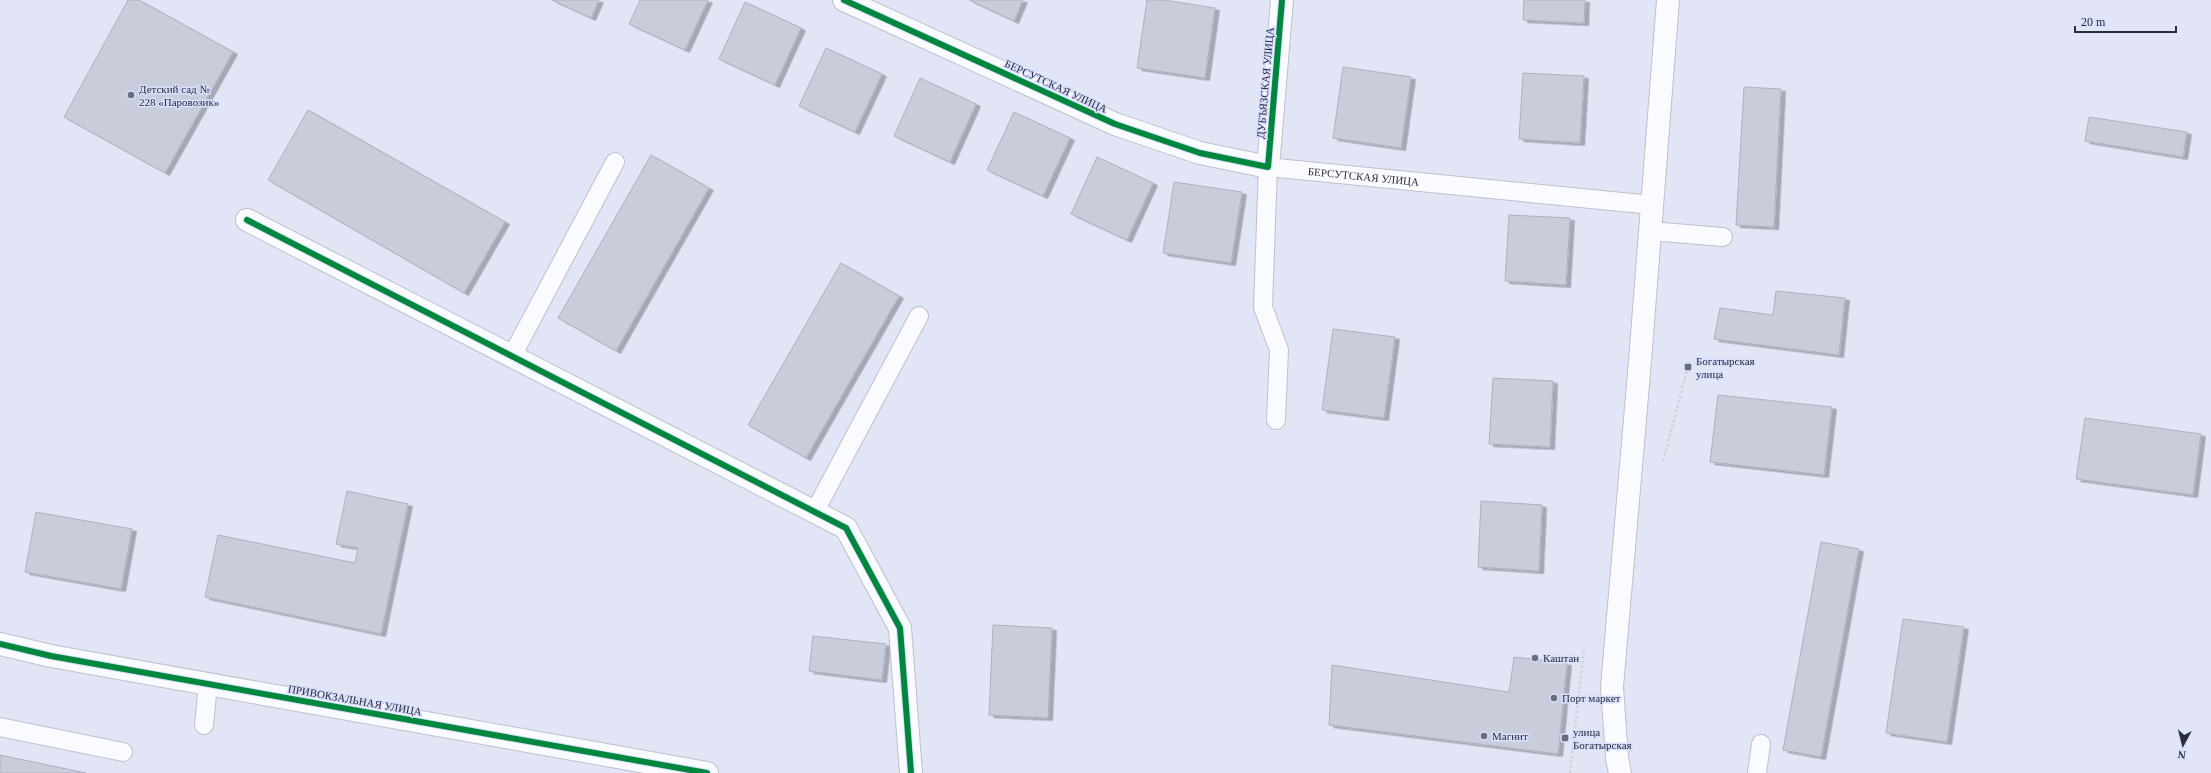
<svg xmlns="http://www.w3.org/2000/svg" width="2211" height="773" font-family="Georgia,serif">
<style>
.building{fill:#c9ccda;stroke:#aeb1bf;filter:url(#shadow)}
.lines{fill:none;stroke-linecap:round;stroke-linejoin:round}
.lane-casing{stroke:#bdc0cd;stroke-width:20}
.street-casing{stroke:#bdc0cd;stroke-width:24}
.secondary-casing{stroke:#bdc0cd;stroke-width:24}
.path{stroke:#d3d4d9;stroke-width:2.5;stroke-dasharray:3 2;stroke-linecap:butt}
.lane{stroke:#fafbfe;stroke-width:18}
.street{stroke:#fafbfe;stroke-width:22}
.secondary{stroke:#fafbfe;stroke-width:22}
.cycleway-casing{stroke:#d9dffd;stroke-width:8}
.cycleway{stroke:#00873e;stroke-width:6}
.poi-dot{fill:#6a6d7c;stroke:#d9dffd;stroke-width:1.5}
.labels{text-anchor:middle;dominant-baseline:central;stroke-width:3;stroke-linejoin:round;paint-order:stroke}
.street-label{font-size:11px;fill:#2a2d3b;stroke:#d9dffd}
.poi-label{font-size:11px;fill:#2a2d3b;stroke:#d9dffd;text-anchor:start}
</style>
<defs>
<filter id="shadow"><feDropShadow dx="4.5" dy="2.5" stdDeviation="0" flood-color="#0004"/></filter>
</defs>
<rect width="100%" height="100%" fill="#e1e5f5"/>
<path class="building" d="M128 0H139L233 52 165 173 64 117Z
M552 0H599L591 18Z
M640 0H708L685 50 629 24Z
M969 0H1023L1014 21Z
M1147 0H1164L1215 8 1205 78 1137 68Z
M1524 0H1585L1584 23 1523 20Z
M745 2 801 28 775 85 719 59Z
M826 48 882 74 855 132 799 106Z
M1343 67 1411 77 1401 148 1333 138Z
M1523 73 1584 76 1580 143 1519 139Z
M920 78 976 104 950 162 894 136Z
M1744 87 1781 89 1774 227 1736 225Z
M308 110 505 222 464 293 268 180Z
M1014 112 1070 138 1043 196 987 170Z
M2089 117 2187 132 2183 157 2085 141Z
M651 155 709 188 616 351 558 318Z
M1097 157 1153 183 1127 240 1071 214Z
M1174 182 1242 192 1231 263 1163 253Z
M1509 215 1570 218 1566 285 1505 281Z
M841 263 899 296 806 458 748 425Z
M1776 291 1845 298 1839 355 1714 339 1720 308 1773 315Z
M1333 329 1395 337 1384 418 1322 410Z
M1493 378 1553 381 1550 447 1489 444Z
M1718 395 1832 407 1824 475 1710 462Z
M2085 418 2201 434 2193 495 2076 479Z
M347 491 408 504 381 634 205 597 218 535 355 563 358 548 336 544Z
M1481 501 1542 505 1539 571 1478 567Z
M36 512 132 529 121 589 25 572Z
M1821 542 1859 549 1821 757 1783 750Z
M1903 619 1964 627 1947 742 1886 733Z
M993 625 1052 628 1048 718 989 715Z
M813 636 886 644 882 680 809 671Z
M1514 657 1567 663 1558 754 1329 725 1332 665 1509 692Z
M0 755 86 773H0Z"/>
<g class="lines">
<defs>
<g id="lane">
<path d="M1650 231 1723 237"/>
<path d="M512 356 615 162"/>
<path id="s1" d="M1276 420 1279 350 1263 307 1268 167 1652 205"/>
<path d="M815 511 919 316"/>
<path d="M204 725 208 684"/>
<path d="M0 727 123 752"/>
<path d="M1757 773 1761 744"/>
</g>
<path id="street" d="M844 0 1115 124 1200 153 1268 167 1282 0
M247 220 846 528 900 628 911 773
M0 644 51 656 707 773"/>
<path id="secondary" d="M1620 773 1617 758 1612 687 1640 361 1668 0"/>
</defs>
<use href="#lane" class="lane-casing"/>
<use href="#street" class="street-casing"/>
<use href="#secondary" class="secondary-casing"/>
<path class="path" d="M1663 461 1688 367
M1570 773 1584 648"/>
<use href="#lane" class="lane"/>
<use href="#street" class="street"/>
<use href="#secondary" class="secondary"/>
<defs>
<path id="cycleway" d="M844 0 1115 124 1200 153 1268 167 1282 0
M247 220 846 528 900 628 911 773
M0 644 51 656 707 773"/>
</defs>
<use href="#cycleway" class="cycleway-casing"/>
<use href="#cycleway" class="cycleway"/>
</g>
<g class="poi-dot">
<circle cx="131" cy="95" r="4"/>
<rect x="1684" y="363" width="8" height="8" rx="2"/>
<circle cx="1535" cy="658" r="4"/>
<circle cx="1554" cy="698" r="4"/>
<circle cx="1484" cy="736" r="4"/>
<rect x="1561" y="734" width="8" height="8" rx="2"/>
</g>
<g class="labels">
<g class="street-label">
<text transform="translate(1265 83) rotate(-85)">ДУБЪЯЗСКАЯ УЛИЦА</text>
<text transform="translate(1056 86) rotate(25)">БЕРСУТСКАЯ УЛИЦА</text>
<text stroke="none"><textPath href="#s1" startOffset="352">БЕРСУТСКАЯ УЛИЦА</textPath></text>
<text transform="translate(355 700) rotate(10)">ПРИВОКЗАЛЬНАЯ УЛИЦА</text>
</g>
<g class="poi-label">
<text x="139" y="89">Детский сад №<tspan x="139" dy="13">228 «Паровозик»</tspan></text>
<text x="1696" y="361">Богатырская<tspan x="1696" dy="13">улица</tspan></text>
<text x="1543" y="658">Каштан</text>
<text x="1562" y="698">Порт маркет</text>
<text x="1573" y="732">улица<tspan x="1573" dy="13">Богатырская</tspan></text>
<text x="1492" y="736">Магнит</text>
</g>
</g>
<g transform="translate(2183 745) rotate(187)" stroke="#d9dffd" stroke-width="3" paint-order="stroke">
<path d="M0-3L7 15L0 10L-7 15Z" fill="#2a2d3b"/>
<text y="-6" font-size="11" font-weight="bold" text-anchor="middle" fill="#2a2d3b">N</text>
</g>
<path d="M2075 26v6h101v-6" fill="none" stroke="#2a2d3b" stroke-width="2"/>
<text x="2081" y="26" font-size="12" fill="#2a2d3b" stroke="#d9dffd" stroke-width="3" paint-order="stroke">20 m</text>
</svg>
